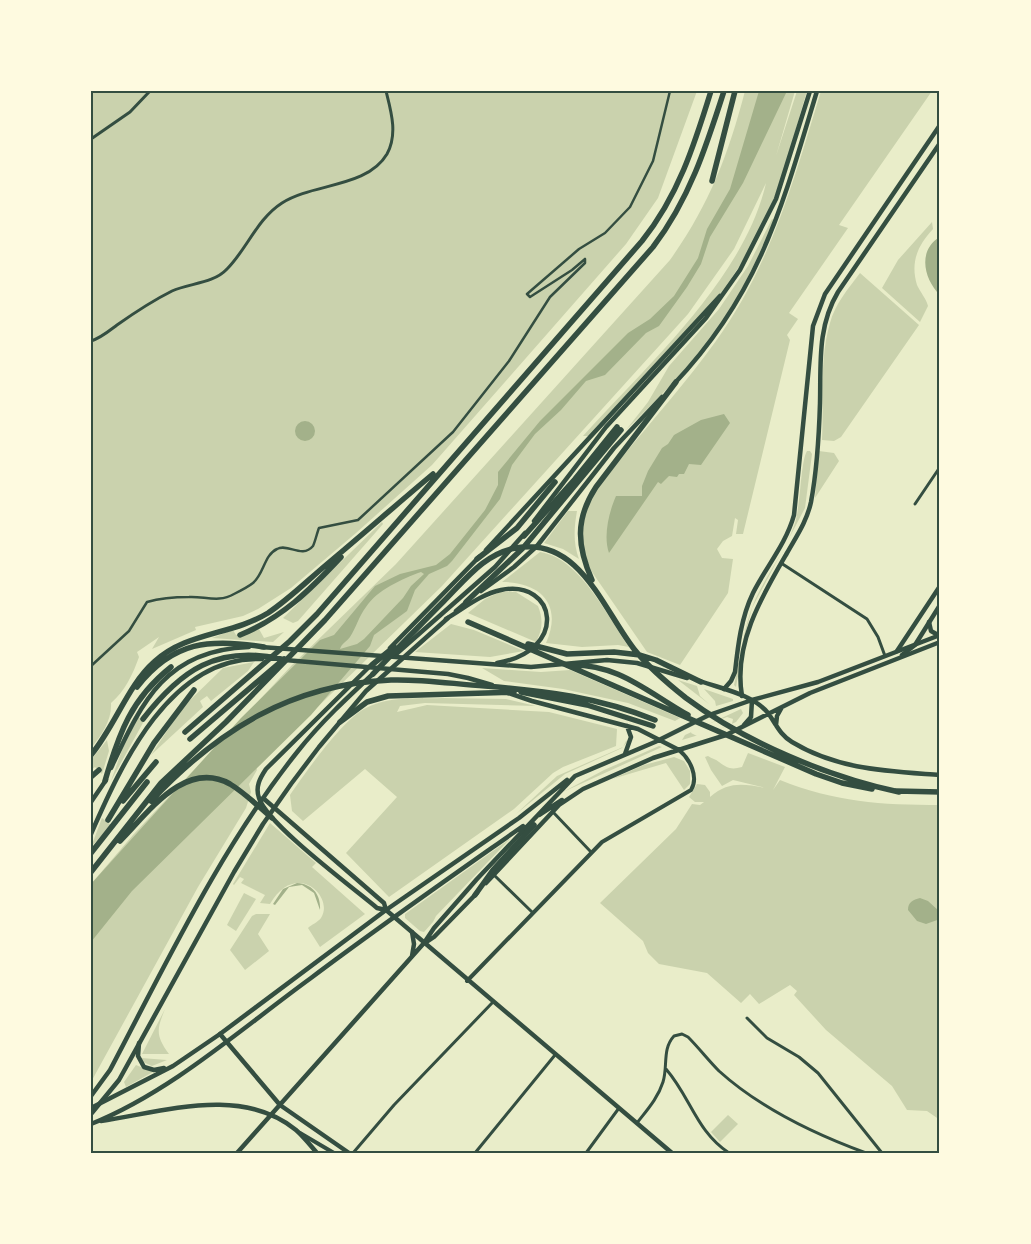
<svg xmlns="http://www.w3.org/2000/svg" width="1031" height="1244" font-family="'PT Serif',serif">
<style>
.green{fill:#cad2ad}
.water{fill:#a3b18a;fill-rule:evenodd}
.pier{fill:#e9edc9}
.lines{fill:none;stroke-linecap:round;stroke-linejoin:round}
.pedestrian{stroke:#344e41;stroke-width:2.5}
.minor{stroke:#344e41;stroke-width:3}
.tertiary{stroke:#344e41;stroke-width:4}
.secondary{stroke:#344e41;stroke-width:4.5}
.primary{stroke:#344e41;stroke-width:4.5}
.motorway{stroke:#344e41;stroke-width:5.5}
.neatline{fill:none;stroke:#344e41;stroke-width:2}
</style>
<rect width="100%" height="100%" fill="#e9edc9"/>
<path class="green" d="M91 91H697L658 198 626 244 432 465 356 533 291 588 258 609 243 616 195 627 196 630 152 649 159 637 140 650 137 652 139 657C133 674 125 691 111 703 112 720 102 735 91 748Z
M745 91H795L776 156 797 91H807C794 133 781 190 761 228 720 309 655 373 591 436H583C647 365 744 279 766 183L734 249 688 314 442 586 256 767 257 770 249 784 251 792 246 808 198 887 91 1082V884L133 835 292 665 396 564 670 260C709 205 728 156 745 91Z
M821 91H932L839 225 848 228 789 313 798 319 787 335 790 340 743 534H736L738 520 735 518 732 536 723 541 717 549 722 558 733 559 728 593 680 665 647 652 592 572C582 551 579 530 586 507 592 491 613 468 624 455 655 417 688 380 716 341 771 265 794 179 821 91Z
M772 219 774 220C758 258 741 294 718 328 692 366 658 398 626 430L648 402 669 366 719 309 748 266Z
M932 222 933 229C918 245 910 262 917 285 920 292 926 298 928 306L920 322 882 288 898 260Z
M860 273 919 325 841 437 834 441 822 440C824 403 819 360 830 323 835 304 848 289 860 273Z
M807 451H810L812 454 805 508 752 608 746 631 736 687 734 685C741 657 743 628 755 600 766 576 785 551 794 526 801 508 800 463 807 451Z
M819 451 834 453 839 461 815 498Z
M568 511H577C574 528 573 543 579 559L563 549 544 543Z
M382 522 383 524 298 621 293 623 283 618Z
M540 552C580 558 607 616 629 647L618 645 582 647 546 643C563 605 541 582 502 582Z
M500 592H516L538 606C543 619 543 629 536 642L468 613 485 599Z
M451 624 474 630 524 651 490 657 415 652Z
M259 629 264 638 284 632 273 642 212 638 233 630 236 635 239 634 241 637Z
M254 662 248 671 211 701 207 696 200 701 203 707 151 755 183 707 223 668Z
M482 668 541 672 570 670 680 718 675 721 628 703 563 689 504 681Z
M678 680 697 686 700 696 709 704Z
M704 689 733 699V701L716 706 715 701Z
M442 698 506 699 536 706 425 703 400 706 397 712 427 705 549 712 617 729 616 746 563 767 553 773 514 809 389 897 346 853 397 797 365 769 303 821 292 811 290 795C305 773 343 719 366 708 388 696 417 699 442 698Z
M741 709 743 713 736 722 725 727 682 740 685 735Z
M138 717 144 721 111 781 122 750Z
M107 740 109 751 102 774 95 767 91 770V760Z
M629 740 622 748 565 774 516 814 557 776 623 747 626 741Z
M659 746 662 747 563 792 604 770Z
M748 753 785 767 773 790 780 780C835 802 881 805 940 805V1120L927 1111 907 1110 892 1086 826 1030 794 995 797 991 790 985 759 1004 750 994 741 1003 707 973 659 964 648 953 643 941 600 903 676 829 692 804 700 805 704 802H695L689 797 697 784 705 785 710 792V797C729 781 743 784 766 788L733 780 722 786 711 770 705 757 708 756C712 759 716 759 719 762 727 768 731 770 742 767Z
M674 757 684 761 690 771V784L684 790 666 763 612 779 644 765Z
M102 818 111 825 91 847Z
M270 823 316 863 312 867 365 914 320 947 308 928C311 925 318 922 321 918 335 897 296 859 270 904L260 903 265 895 241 883 244 879 240 877 234 885 233 884Z
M511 838 436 916 433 922 424 932 420 931 405 918V914Z
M244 893 256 899 236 931 227 925Z
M256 914H270L258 934 269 951 245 970 230 950 252 916Z
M165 1009C157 1029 155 1035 169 1054H142Z
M141 1058 167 1060 152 1066 143 1062Z
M136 1065 153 1072 126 1087 124 1082Z
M728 1115 738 1124 720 1142 711 1132Z"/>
<path class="water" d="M759 91H787L743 183 710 237 701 264 687 287 659 326 646 333 605 375 586 381 561 410 535 434 512 465 500 499 452 561 447 566 429 574 415 590 407 611 374 635 370 646 311 715 132 891 91 942V884L241 718 320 640 334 635 375 586 400 574 436 565 450 554 485 510 498 485V472L540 421 628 333 650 319 674 296 698 258 707 229 730 189ZM421 572 424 574 411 586 403 598 364 639 357 644 340 649C342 643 346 642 350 637 356 628 359 616 366 607 377 590 402 579 421 572Z
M940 237V295C924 280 917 250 940 237Z
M724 414 730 423 701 465 689 464 684 474H679L677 477 669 476 661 484 658 482 609 553C603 536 609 512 616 496H642V486L648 471 662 448 668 444 674 435 701 420Z
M295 431a10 10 0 1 1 20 0a10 10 0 1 1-20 0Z
M297 883C312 884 321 894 320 910L314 893 302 885 289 887 275 905 273 904 283 889Z
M920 898 928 901 939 911 940 919 926 924 917 921 908 910C908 902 913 900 920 898Z"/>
<path class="pier" d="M727 717 733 719 732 724 699 737 691 733 692 730Z"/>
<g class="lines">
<path class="pedestrian" d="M585 259 572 270 530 297 527 294 579 249 605 233 630 207 653 161 670 91
M91 666 129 631 147 602C161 598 175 597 189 597 204 596 219 603 234 594 240 591 248 587 253 583 264 574 264 555 277 549 288 543 302 559 313 546 315 542 317 533 319 528L358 520 453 432 509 361 550 297 585 263V259"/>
<path class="minor" d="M91 139 130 112 150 91
M91 341C101 338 109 331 117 325 134 313 152 301 172 291 189 283 213 284 227 269 247 249 257 219 282 203 313 183 367 188 387 154 398 134 391 111 386 91
M915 504 940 467
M781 563 867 619 878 637 885 656
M553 812 591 852
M494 875 532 912
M747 1018 767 1038 799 1057 818 1073 882 1153
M666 1069C691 1098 696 1131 729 1153
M637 1123C647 1110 658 1098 663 1082 668 1066 662 1049 674 1036L682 1034 688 1037C699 1048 708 1060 719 1071 760 1108 814 1134 866 1153
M353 1153 394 1105 493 1002
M475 1153 555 1055
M586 1153 619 1108"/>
<path class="tertiary" d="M467 981 602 842 691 790C699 777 690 759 679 750
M300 1133 334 1153"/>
<path class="secondary" d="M674 384C760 293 782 207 817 91
M534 521 606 427 706 318 740 270 776 199 810 91
M486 550 720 296
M481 591 514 567 537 546 614 448 662 397
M456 611 469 600
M390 648 479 557
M897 651 940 586
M902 655 915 645 940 605
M394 656 495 567 525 533
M371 665 266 769C260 778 255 787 259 798 267 824 352 887 377 908L386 910 672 1153
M724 689 731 681 735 672C738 645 741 618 753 593 766 567 786 544 794 515L813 326 825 294 940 125
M742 696C733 644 762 596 787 553 796 537 807 521 811 502 817 470 819 436 820 403 821 365 817 327 838 292L940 143
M263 798 384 903 386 910
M220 1034 280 1105 349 1153
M91 1096 110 1070C167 962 221 847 298 751 321 722 348 697 375 672
M91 1114 119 1080 234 872 263 824 291 784 319 747 366 691 448 618
M101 1121C163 1112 241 1085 296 1130 304 1137 310 1145 317 1153"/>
<path class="primary" d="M446 619C463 609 481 594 501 590 557 579 569 651 497 663
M929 622 931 631 938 635
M261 647 531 667 607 660 637 663 687 678
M285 660 448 674 468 678 492 685
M700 681C722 689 752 694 768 713 776 724 780 735 792 742 838 770 888 771 940 775
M508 693 532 701 638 729 679 750
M744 725 751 717 752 700
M776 725 777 716 782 707
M625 754 631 737 627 726
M111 768C142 702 165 650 249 647
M91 802 106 780
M539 815 562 800
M91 834C122 763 171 655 262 659
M486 883 559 805 583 789 653 758 726 735 810 693 940 642
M412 932 414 944 412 956
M425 943 434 937 477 893
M139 1043 138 1056 144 1067 154 1070 164 1068
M91 1108 173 1066 220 1034 386 910 519 818 567 780
M91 1124C171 1092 242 1028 311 978 380 926 452 876 523 826
M237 1153 424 943 434 928 477 879 575 776 655 742 709 715 752 700 818 682 940 635"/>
<path class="motorway" d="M712 181 735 91
M524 536 575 479 617 427
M477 559 517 528 555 482
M592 580C577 546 575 519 596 487L676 382
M466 602 523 548 621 430
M468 622 816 774 842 783 872 789
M240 635C282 618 310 590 341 557
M528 644 567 654 614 652 640 655 656 660 701 682
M373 664 394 647
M568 665C618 663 647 692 688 715
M373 674C397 649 420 625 444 601 465 580 485 553 516 548 579 536 603 609 634 649 649 668 667 683 686 698 745 742 828 777 899 792
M137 687C173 641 210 638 264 647
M521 692 587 705 653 726
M143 719C181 670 217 645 281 659
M340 722 367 702 388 696 514 692
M185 732 290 641 317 614 642 241C678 196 694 146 711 91
M190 739 284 659
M91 755C115 726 128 685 154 662 186 632 232 635 268 613 289 599 307 581 326 565 362 535 397 504 433 474
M91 777 99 770
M105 781C119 733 131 699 171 667
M896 791 940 792
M123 801 156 762
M151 801C218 730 291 684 391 680 422 679 454 684 485 686 546 691 598 697 655 720
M108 820 154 743 194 690
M120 841C148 813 185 759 230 784 245 793 259 807 272 818
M91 853 147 782
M91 872 161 783 226 722 325 620 653 247C689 200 706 147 724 91
M475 895 493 870 534 825"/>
</g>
<rect width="1031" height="1244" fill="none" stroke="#fefae0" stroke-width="185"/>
<rect x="92" y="92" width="846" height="1060" class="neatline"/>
</svg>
